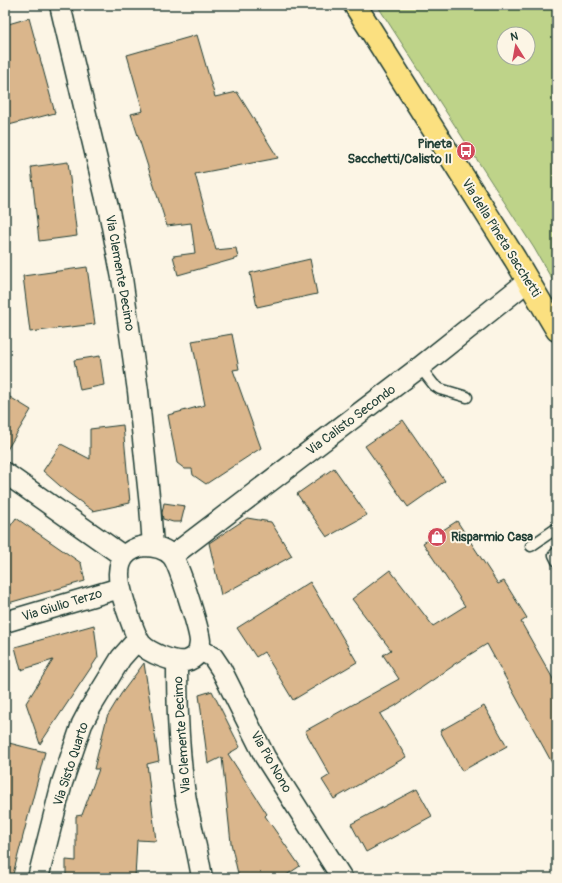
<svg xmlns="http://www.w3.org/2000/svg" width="562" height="883" font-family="Pangolin,sans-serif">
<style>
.green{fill:#bed389;stroke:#6e885e;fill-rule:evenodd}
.building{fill:#dab68c;stroke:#1f3d34}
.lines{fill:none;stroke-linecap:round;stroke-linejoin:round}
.lane-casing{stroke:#1f3d34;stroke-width:13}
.street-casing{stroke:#1f3d34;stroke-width:23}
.primary-casing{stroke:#1f3d34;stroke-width:25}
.lane{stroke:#fcf5e5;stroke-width:10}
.street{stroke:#fcf5e5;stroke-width:20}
.primary{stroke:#fbe080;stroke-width:22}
.labels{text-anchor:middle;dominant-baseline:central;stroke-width:4;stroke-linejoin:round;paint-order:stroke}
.poi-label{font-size:13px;font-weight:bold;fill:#1f3d34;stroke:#fcf5e5;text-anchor:end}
.street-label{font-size:13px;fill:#1f3d34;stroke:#fcf5e5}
</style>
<rect width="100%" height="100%" fill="#fcf5e5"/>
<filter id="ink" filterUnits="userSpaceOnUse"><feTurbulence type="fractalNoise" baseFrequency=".025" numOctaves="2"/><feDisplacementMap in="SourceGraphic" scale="8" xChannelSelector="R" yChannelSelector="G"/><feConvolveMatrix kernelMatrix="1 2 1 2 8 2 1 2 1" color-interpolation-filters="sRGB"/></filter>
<g filter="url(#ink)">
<path class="green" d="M377 5H557V288L534 248ZM504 34H528V58H504Z"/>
<path class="building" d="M29 18 55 113 5 126V25Z
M197 35 215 97 237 92 278 158 195 174 216 250 236 248 238 258 178 275 173 256 195 253 191 223 167 226 131 114 143 111 127 55Z
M68 162 77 236 39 241 31 167Z
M310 259 317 294 257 307 250 273Z
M87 267 95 324 30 332 23 276Z
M232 334 239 369 233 370 261 448 206 484 193 475 192 469H185L177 463 168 415 205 405 192 341Z
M100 356 104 385 80 390 74 360Z
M5 394 31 410 5 453Z
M403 420 445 481 408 507 365 446Z
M123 425 130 503 93 511 67 492 43 471 61 444 90 459V429Z
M334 468 367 515 327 537 297 494Z
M164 503 185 506 181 522H173L163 519 162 513Z
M16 518 81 563 85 581 5 604V534Z
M247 518 271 522 292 556 221 595 209 543Z
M457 521 498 584 504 581 527 618 521 622 557 686V772L487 644 453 665V666L395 706 380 714 406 757 334 799 322 780 330 775 305 731 399 679 383 655 391 650 352 599 390 570 433 626 465 606 423 543Z
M310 582 357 662 293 700 264 652 256 657 237 628Z
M94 625 98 657 40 744 26 703 53 660 21 670 15 647Z
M144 663 159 761 147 764 156 841 137 840 135 878H66V860L76 861V816L82 815 99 769H94L107 717 121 694Z
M212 691 240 747 228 754 267 814 265 816 300 866 282 878H239L231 843 222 757 208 764 199 695Z
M484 706 507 746 462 771 440 731Z
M5 742 45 752 12 878H5Z
M417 789 432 816 366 852 351 824Z"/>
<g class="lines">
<defs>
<path id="lane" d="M420 367 434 385 440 389 467 397
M531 546 557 528
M557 552 554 555 557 561"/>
<path id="street" d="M60 5 109 211 122 278 138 391 150 506 153 546
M5 473 123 556
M144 546C154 546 165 548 172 556 179 564 199 629 200 641 200 645 199 649 198 653 195 657 191 660 186 661 174 663 149 653 141 644 136 637 133 627 130 619 121 593 105 553 144 546Z
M172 556 420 367 528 281
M5 622 120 588
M199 649 213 657 221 669 265 757 342 878
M177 662C177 707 178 754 186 800 191 826 198 852 202 878
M38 878 62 783 82 724 91 707 121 658 138 639"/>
<path id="primary" d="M355 5 515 259 557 330"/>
</defs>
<use href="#lane" class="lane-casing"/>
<use href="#street" class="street-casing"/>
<use href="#primary" class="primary-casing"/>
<use href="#lane" class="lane"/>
<use href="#street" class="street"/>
<use href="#primary" class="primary"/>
</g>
</g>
<defs>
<symbol id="bus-disc" viewBox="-11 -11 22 22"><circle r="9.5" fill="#d1495b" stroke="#fcf5e5"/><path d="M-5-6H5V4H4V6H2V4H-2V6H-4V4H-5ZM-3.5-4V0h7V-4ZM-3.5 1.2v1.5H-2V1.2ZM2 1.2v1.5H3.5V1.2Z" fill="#fff"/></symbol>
<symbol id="shop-disc" viewBox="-11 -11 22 22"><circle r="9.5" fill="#d1495b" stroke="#fcf5e5"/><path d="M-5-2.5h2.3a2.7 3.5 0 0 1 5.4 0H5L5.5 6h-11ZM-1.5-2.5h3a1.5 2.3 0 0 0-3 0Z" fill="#fff"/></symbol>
</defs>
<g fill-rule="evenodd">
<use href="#bus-disc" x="455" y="140" width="22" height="22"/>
<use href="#shop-disc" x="426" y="526" width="22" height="22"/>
</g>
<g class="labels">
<g class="poi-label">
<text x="452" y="144">Pineta<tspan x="452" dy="15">Sacchetti/Calisto II</tspan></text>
<text x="451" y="537" text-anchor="start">Risparmio Casa</text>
</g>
<g class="street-label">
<text transform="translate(501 238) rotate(58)">Via della Pineta Sacchetti</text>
<text transform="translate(120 273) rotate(80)">Via Clemente Decimo</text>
<text transform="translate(351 420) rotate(-37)">Via Calisto Secondo</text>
<text transform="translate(62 605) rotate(-17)">Via Giulio Terzo</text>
<text transform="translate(182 735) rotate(-94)">Via Clemente Decimo</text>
<text transform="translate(271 762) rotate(60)">Via Pio Nono</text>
<text transform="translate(71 764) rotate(-72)">Via Sisto Quarto</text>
</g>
</g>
<rect width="562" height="883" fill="none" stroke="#fcf5e5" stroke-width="20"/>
<rect x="10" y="10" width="542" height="863" fill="none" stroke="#1f3d34" stroke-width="1.5" filter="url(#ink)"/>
<g transform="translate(516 46) rotate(349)"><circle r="19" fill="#fcf5e5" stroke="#a4ab9e"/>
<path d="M0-3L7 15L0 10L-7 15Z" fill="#d1495b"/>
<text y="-6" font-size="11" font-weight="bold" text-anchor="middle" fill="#1f3d34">N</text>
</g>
</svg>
